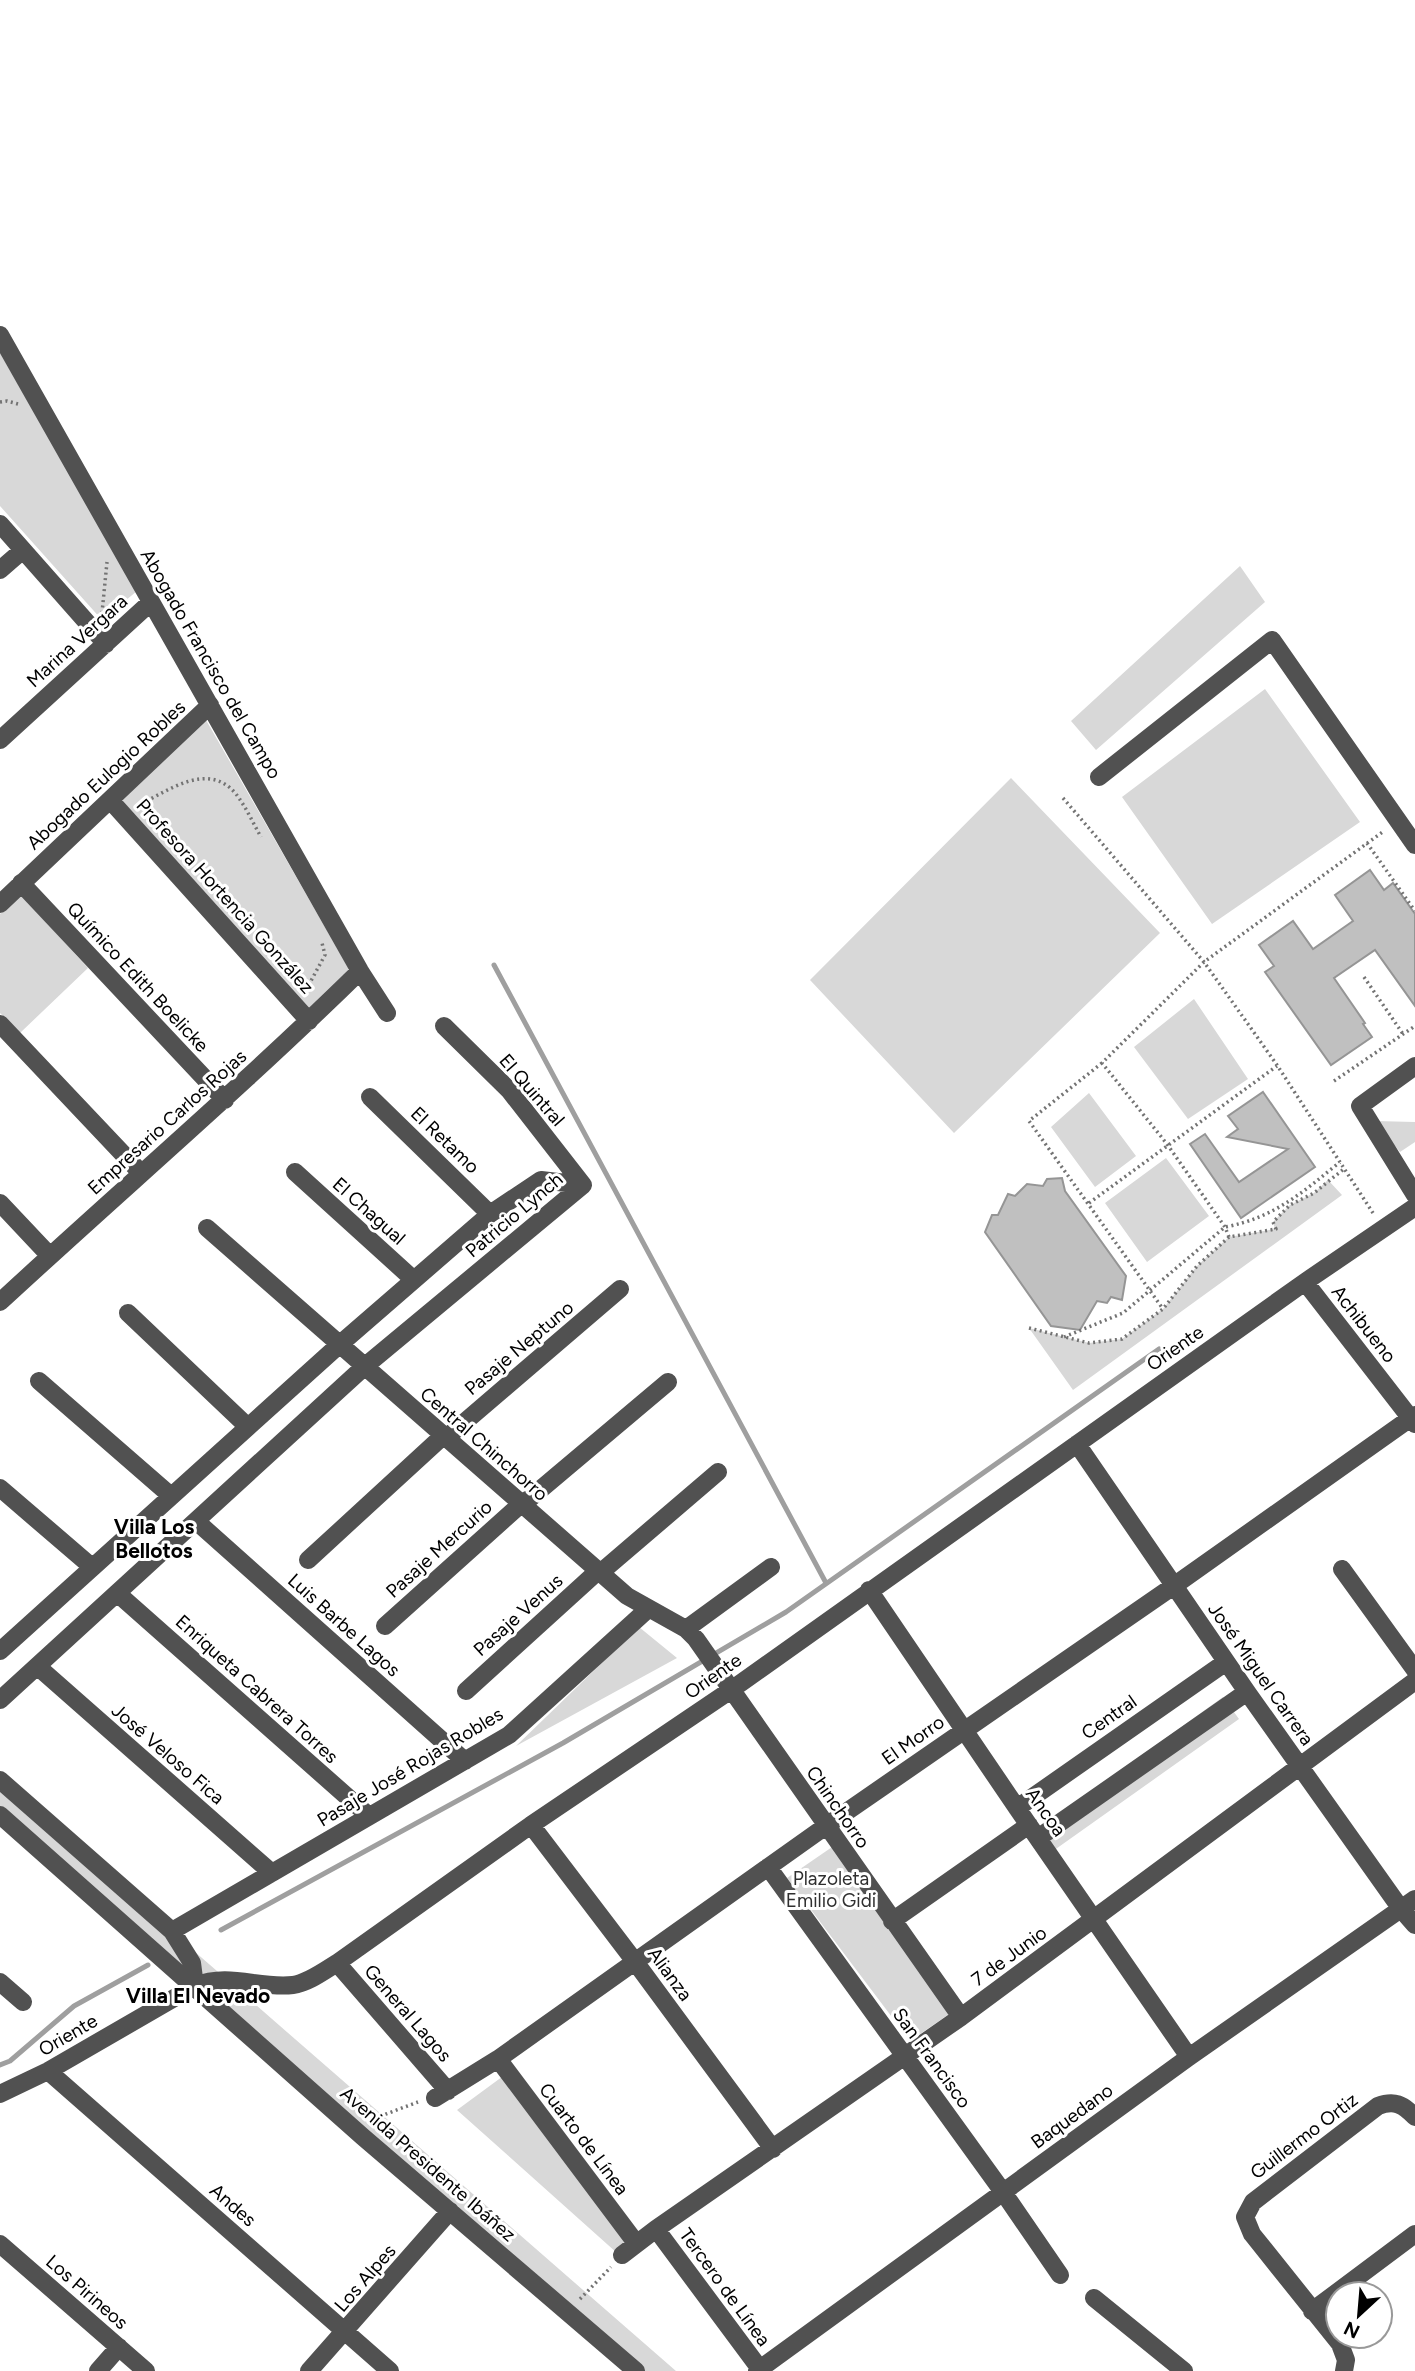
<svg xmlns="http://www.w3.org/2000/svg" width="1415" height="2371" font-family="Figtree,sans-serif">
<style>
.green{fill:#d8d8d8}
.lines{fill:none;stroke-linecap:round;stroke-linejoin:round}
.stream{stroke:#9f9f9f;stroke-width:5}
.building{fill:#c0c0c0;stroke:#959595;stroke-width:2}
.path{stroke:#737373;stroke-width:3.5;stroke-dasharray:2 3.5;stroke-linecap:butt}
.minor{stroke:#515151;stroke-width:18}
.labels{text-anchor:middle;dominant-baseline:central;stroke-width:6;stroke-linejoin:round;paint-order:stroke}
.street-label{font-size:19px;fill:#000;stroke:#fff}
.park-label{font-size:19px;fill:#2f2f2f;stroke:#fff}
.neighbourhood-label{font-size:21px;font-weight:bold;fill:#000;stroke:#fff}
</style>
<rect width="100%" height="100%" fill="#fff"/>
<path class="green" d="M0 353 137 591 102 620 0 506Z
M1240 566 1265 602 1096 750 1071 721Z
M1265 689 1360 822 1212 924 1122 797Z
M206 720 349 969 308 1009 121 799Z
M1011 778 1160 933 954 1133 810 980Z
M20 894 88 968 20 1033 0 1013V914Z
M1194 999 1248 1079 1188 1119 1134 1047Z
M1089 1093 1136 1156 1095 1187 1051 1127Z
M1375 1121 1415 1122V1142L1400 1152Z
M1166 1158 1209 1216 1147 1262 1105 1203Z
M1328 1180 1342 1195 1073 1390 1029 1328 1089 1343 1122 1339 1163 1309 1197 1266 1229 1237 1275 1229 1273 1222 1290 1205 1314 1193Z
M639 1627 677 1658 516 1746Z
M1223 1697 1239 1719 1053 1851 1038 1830Z
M0 1782 676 2371H642L0 1808Z
M835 1845 952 2012 910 2041 787 1878Z
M510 2071 631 2241 617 2253 457 2110Z"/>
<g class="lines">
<path class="stream" d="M494 965 826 1583
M221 1930 563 1743 786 1612 1159 1349
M0 2065 10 2061 74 2006 148 1965"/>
</g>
<path class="building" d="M1370 870 1384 890 1393 883 1415 914V1006L1375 950 1334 978 1365 1023 1363 1024 1372 1037 1331 1065 1265 972 1274 966 1259 945 1293 921 1313 949 1353 921 1335 895Z
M1263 1092 1315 1167 1241 1218 1190 1144 1205 1134 1239 1182 1288 1149 1227 1137 1238 1129 1228 1116Z
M1062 1178 1065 1191 1126 1276 1122 1300 1111 1297 1107 1303 1097 1301 1080 1330 1051 1326 985 1232 992 1215H998L1008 1194 1015 1196 1027 1184 1043 1186 1047 1179Z"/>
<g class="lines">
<path class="path" d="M0 402 7 401 18 404
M102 613 107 562
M1063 798 1204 962 1277 1065 1373 1213
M137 806C168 791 208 760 236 794 246 807 253 823 261 837
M1367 843 1415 911
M1364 977 1403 1034
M306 990 325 955 322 943
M1102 1063 1029 1121 1163 1309
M1334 1081 1415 1026
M1089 1203 1277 1066
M1229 1237 1225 1227 1167 1144 1102 1063 1204 962 1384 831
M1029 1328 1089 1343 1122 1339 1163 1309 1197 1266 1229 1237 1276 1229 1273 1222 1290 1205 1314 1193 1345 1168
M1064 1337 1123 1313 1225 1227C1274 1218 1303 1192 1340 1162
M373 2124 378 2117 418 2102
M580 2299 611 2267"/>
<path class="minor" d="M0 335 360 971 387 1013
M0 524 106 644
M0 570 23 550
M0 740 151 602
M1099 777 1272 640 1415 845
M110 800 309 1021
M21 883 225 1100
M0 904 210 705
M0 1024 141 1173
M444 1026 509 1090 583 1185
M1415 1066 1360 1106 1415 1195
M370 1097 490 1214
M295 1172 414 1280
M0 1203 50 1256
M207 1228 627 1596 686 1629 696 1639 961 2017
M1305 1282 1415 1424
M0 1302C120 1191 244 1085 360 971
M128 1313 247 1426
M39 1381 170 1495
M446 1438 620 1289
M1077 1444 1247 1692 1401 1909 1415 1925
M0 1488 92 1567
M522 1505 668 1382
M196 1521 465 1761
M308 1560 443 1436
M1342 1569 1415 1670
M600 1573 718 1472
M869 1590 1017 1808 1189 2057
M117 1593 369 1816
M385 1626 521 1504
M686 1629 771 1567
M0 1651 339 1345 490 1214 541 1180 583 1185
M37 1666 272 1873
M466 1691 598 1571
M0 1700 364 1367 583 1185
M0 1780 172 1931 192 1963 195 1986
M1017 1808 1226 1662
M0 1815 363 2137 636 2371
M531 1825 636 1963 773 2149
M1038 1838 1247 1692
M768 1867 1003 2192 1060 2275
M892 1921 1029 1825
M172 1931 509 1735 648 1609
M337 1963 448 2091
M0 1982 23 2002
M498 2059 636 2243
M48 2071 390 2371
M0 2094 48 2071 195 1986C230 1972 258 1989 293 1985 308 1983 324 1971 337 1963L531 1825 731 1690 1305 1282 1415 1207
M435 2098 498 2059 826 1826 1175 1585 1415 1415
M656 2229 760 2369
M0 2244 146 2371
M622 2255 656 2229 961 2017 1415 1681
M1094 2298 1184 2371
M1312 2311 1415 2234
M98 2371 119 2347
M309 2371 450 2211
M757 2371 1189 2057 1415 1899
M1344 2371 1346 2360 1340 2344 1252 2234 1245 2217 1253 2202 1378 2106C1394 2100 1403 2104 1415 2117"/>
</g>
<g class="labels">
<g class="street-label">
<text transform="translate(77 641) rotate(-42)">Marina Vergara</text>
<text transform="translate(211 664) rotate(60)">Abogado Francisco del Campo</text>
<text transform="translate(106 775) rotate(-43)">Abogado Eulogio Robles</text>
<text transform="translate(225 896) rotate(48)">Profesora Hortencia González</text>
<text transform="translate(138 977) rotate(47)">Químico Edith Boelicke</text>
<text transform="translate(532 1090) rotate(49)">El Quintral</text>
<text transform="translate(167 1122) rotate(-42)">Empresario Carlos Rojas</text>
<text transform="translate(445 1140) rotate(44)">El Retamo</text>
<text transform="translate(369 1211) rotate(42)">El Chagual</text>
<text transform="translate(514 1215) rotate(-40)">Patricio Lynch</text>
<text transform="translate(1364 1324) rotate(52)">Achibueno</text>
<text transform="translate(519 1348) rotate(-40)">Pasaje Neptuno</text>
<text transform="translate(1175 1348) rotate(-35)">Oriente</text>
<text transform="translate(484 1444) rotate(41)">Central Chinchorro</text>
<text transform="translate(439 1549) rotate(-42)">Pasaje Mercurio</text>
<text transform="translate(518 1615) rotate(-42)">Pasaje Venus</text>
<text transform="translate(344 1625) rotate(42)">Luis Barbe Lagos</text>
<text transform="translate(1261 1674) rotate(55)">José Miguel Carrera</text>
<text transform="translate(713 1676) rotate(-35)">Oriente</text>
<text transform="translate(257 1689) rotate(42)">Enriqueta Cabrera Torres</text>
<text transform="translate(1109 1717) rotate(-35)">Central</text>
<text transform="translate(913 1740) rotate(-35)">El Morro</text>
<text transform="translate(168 1754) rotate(41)">José Veloso Fica</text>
<text transform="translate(410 1767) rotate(-31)">Pasaje José Rojas Robles</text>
<text transform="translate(838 1807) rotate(55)">Chinchorro</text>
<text transform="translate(1046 1812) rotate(55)">Ancoa</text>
<text transform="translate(1009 1956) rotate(-36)">7 de Junio</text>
<text transform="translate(670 1974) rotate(54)">Alianza</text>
<text transform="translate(408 2013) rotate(49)">General Lagos</text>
<text transform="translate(68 2035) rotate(-30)">Oriente</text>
<text transform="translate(932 2058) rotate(54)">San Francisco</text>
<text transform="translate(1072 2116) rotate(-36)">Baquedano</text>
<text transform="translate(1304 2136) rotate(-37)">Guillermo Ortiz</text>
<text transform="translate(584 2139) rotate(53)">Cuarto de Línea</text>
<text transform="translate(428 2164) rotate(41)">Avenida Presidente Ibáñez</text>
<text transform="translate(233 2205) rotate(41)">Andes</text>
<text transform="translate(365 2278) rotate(-49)">Los Alpes</text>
<text transform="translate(725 2287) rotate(54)">Tercero de Línea</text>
<text transform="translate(87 2292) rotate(41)">Los Pirineos</text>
</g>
<g class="park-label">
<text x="831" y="1878">Plazoleta<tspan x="831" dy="22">Emilio Gidi</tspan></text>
</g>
<g class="neighbourhood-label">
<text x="154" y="1526">Villa Los<tspan x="154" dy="24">Bellotos</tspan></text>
<text x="198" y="1995">Villa El Nevado</text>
</g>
</g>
<g transform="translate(1359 2315) rotate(206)"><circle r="33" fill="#ffffff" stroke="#999999" stroke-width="2"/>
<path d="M0-5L12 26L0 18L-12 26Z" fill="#000000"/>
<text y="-10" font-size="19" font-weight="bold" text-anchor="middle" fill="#000000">N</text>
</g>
</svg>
